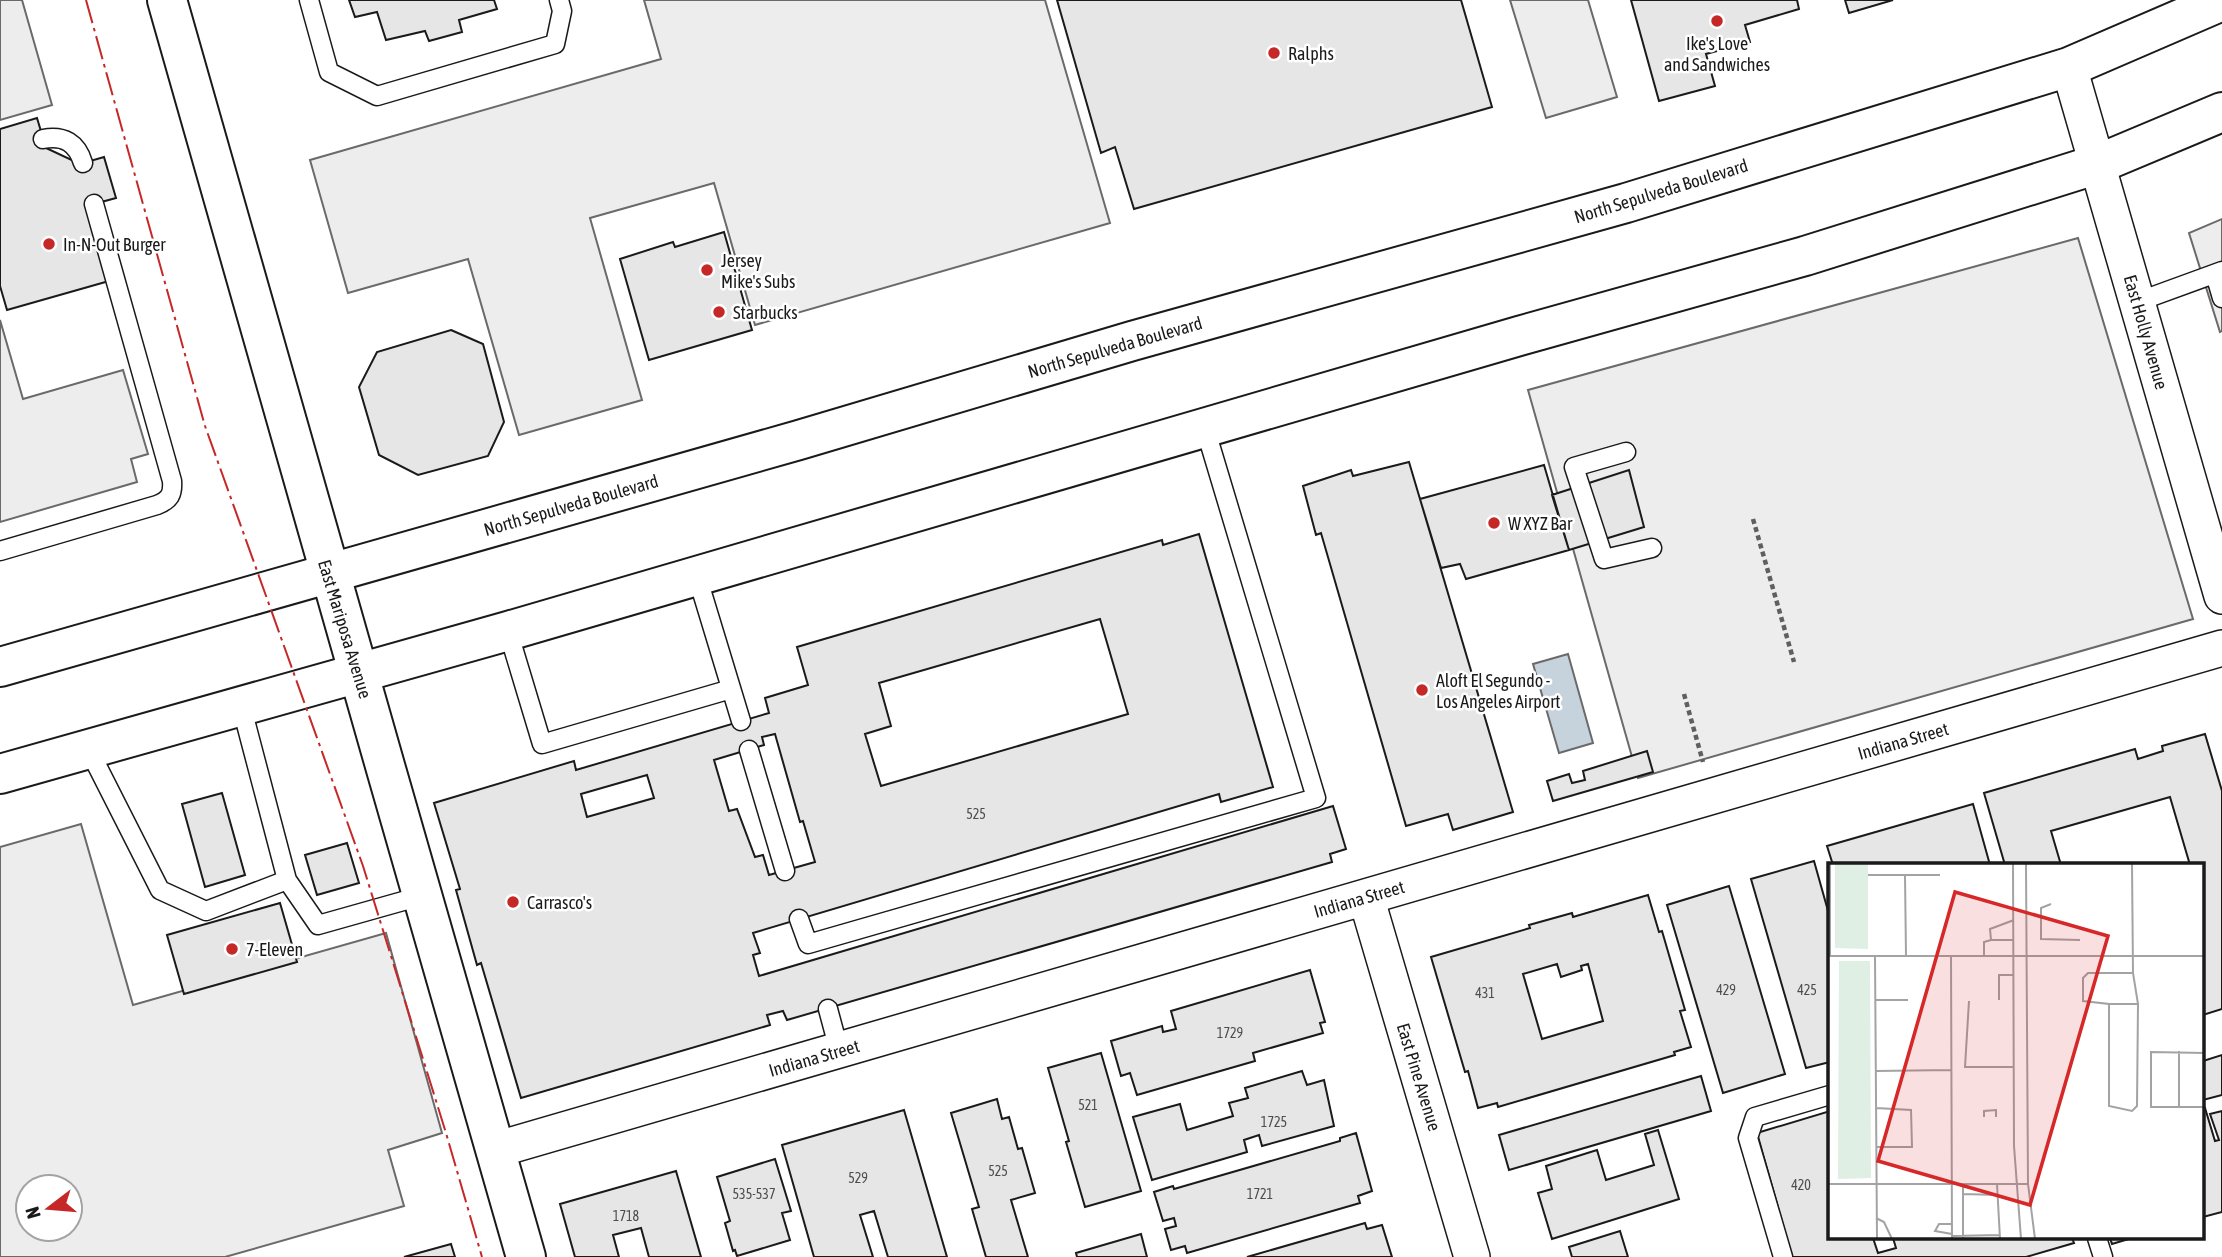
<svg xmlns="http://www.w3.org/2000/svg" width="2222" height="1257" font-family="'Asap Condensed',sans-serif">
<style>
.parking{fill:#ededed;stroke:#6a6a6a;stroke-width:2;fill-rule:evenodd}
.water{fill:#c6d2dc;stroke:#6a6a6a;stroke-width:2}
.building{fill:#e6e6e6;stroke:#1a1a1a;stroke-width:2;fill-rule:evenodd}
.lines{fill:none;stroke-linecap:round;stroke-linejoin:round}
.service-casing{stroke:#1a1a1a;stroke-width:21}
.minor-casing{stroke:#1a1a1a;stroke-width:38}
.tertiary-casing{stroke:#1a1a1a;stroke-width:42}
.trunk-casing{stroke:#1a1a1a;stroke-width:42}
.path{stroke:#5f5f5f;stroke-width:4.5;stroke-dasharray:5 3.5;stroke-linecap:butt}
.service{stroke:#fff;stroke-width:18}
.minor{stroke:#fff;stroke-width:35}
.tertiary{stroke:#fff;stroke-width:38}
.trunk{stroke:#fff;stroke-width:38}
.power{stroke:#c62828;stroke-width:2;stroke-dasharray:24 5 3.5 5;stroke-linecap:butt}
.poi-dot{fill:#c62828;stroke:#fff;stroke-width:2.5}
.labels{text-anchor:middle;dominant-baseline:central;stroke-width:5;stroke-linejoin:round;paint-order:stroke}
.number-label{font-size:14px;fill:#4d4d4d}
.poi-label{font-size:18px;fill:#1a1a1a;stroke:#fff;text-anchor:start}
.street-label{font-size:18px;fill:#1a1a1a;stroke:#fff}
.inset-road{fill:none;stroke:#a3a3a3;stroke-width:2}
.view{fill:#d62828;fill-opacity:0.15;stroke:#d62828;stroke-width:3.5}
.inset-edge{fill:none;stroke:#1a1a1a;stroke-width:3.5}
</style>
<rect width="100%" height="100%" fill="#fff"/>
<path class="parking" d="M0 0H22L52 105 0 120Z
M644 0H1045L1110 223 755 325 714 183 590 218 642 400 519 435 468 259 348 293 310 160 661 59Z
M1510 0H1588L1617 97 1546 118Z
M2222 219V331L2220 332 2189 233Z
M2078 238 2193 619 1638 778 1528 390Z
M0 320 23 399 123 370 148 454 131 459 137 482 0 522Z
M81 824 133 1005 386 933 442 1133 388 1150 404 1206 225 1257H0V847ZM28 1187H70V1229H28Z"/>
<path class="water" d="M1568 654 1593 743 1559 753 1533 664Z"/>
<path class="building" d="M349 0H494L497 9 459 20 462 32 429 41 425 31 386 40 377 12 355 17Z
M1057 0H1461L1492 107 1134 209 1115 147 1101 153Z
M1631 0H1797L1799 9 1745 25 1750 42 1706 54 1715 86 1659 101Z
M1845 0H1893L1849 13Z
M37 118 46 148 80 164 104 157 116 198 94 204 109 281 7 310 0 286V129Z
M724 232 752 330 649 360 620 259 673 242 675 247Z
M451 330 483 344 504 422 488 456 418 475 379 455 359 387 377 352Z
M1409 462 1513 812 1453 830 1448 814 1406 826 1321 533 1316 535 1303 486 1351 470 1353 476Z
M1544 465 1569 550 1466 579 1460 564 1441 568 1420 499Z
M1629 470 1644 527 1569 550 1552 495Z
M1199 534 1273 787 1221 802 1219 794 753 933 760 953 753 955 759 976 1333 806 1346 849 1330 854 1332 862 787 1020 783 1011 767 1015 770 1025 521 1098 481 963 477 965 456 890 460 889 434 803 574 761 576 770 769 713 765 698 808 685 797 647 1162 540 1163 545ZM1100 619 1128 714 881 786 865 734 891 726 879 683ZM775 734 800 822 803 821 815 862 769 875 763 855 755 857 737 809 729 811 714 760 764 745 762 737ZM647 775 654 798 587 817 581 794Z
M2205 734 2222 791V1009L2203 1015V865H2190L2170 797 2051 831 2061 865H2005L1984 793 2135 749 2138 759 2163 751 2162 746Z
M1647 751 1653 772 1553 801 1547 781 1569 774 1572 783 1585 780 1583 771Z
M222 793 245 875 205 887 182 804Z
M1973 804 1990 865H1833L1827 846Z
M347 843 359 883 317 895 305 855Z
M1814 861 1830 918V1062L1806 1068 1751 879Z
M1729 886 1785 1074 1723 1093 1667 905Z
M1648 895 1659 932 1662 931 1685 1010 1680 1011 1691 1047 1674 1052 1675 1055 1498 1107 1497 1103 1478 1108 1468 1071 1465 1072 1431 957 1530 928 1529 925 1572 913 1573 917ZM1557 964 1561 977 1582 970 1581 966 1588 964 1603 1021 1542 1039 1523 974Z
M280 903 297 962 184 994 167 935Z
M1310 970 1325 1022 1320 1023 1323 1033 1253 1053 1255 1061 1137 1095 1130 1073 1121 1076 1111 1041 1162 1026 1163 1032 1176 1029 1171 1011Z
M1101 1053 1141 1191 1085 1207 1066 1142 1069 1141 1048 1068Z
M2222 1055V1095L2203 1100V1061Z
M1302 1071 1307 1085 1324 1080 1334 1126 1262 1146 1259 1135 1244 1140 1247 1152 1152 1180 1133 1117 1180 1104 1187 1130 1233 1116 1229 1103 1248 1098 1245 1088Z
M1701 1076 1711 1111 1509 1170 1499 1135Z
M997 1099 1002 1119 1009 1117 1018 1149 1022 1148 1035 1193 1011 1200 1028 1257H986L972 1209 979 1207 951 1113Z
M2205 1108 2215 1141 2219 1140 2210 1114 2222 1111V1212L2203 1217V1109Z
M904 1110 947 1257H888L874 1211 860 1215 873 1257H814L782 1145Z
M1830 1111V1238H1873L1878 1253 1896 1248 1893 1238H2072L2074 1243 2026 1257H1792L1757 1133Z
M1658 1130 1679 1199 1552 1239 1538 1193 1552 1189 1546 1166 1597 1150 1606 1180 1654 1165 1645 1134Z
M1356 1133 1372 1191 1358 1196 1360 1203 1187 1253 1185 1246 1171 1250 1165 1229 1176 1226 1174 1218 1163 1221 1154 1192 1173 1186 1174 1189 1340 1141V1138Z
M775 1159 791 1211 782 1213 790 1240 737 1256 735 1250 733 1251 725 1223 730 1221 717 1177Z
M676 1171 701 1257H649L641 1228 613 1235 619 1257H575L560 1204Z
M1365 1223 1367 1229 1382 1225 1392 1257H1247Z
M1620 1231 1628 1257H1572L1569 1247Z
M1141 1234 1147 1257H1077L1076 1253Z
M2110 1238H2132L2112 1244Z
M451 1244 455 1257H404Z"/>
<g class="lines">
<defs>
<path id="service" d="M309 0 329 72 377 96 555 44 562 11 559 0
M43 139C64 135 77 143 83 163
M2215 274 2222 298
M2137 302 2222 271
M1626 452 1574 467 1604 559 1652 548
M0 551 157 505C170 500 173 494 172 481L94 204
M697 576 741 721
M508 631 542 744 731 689
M88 748 160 890 206 911 287 880 241 705
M749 750 785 871
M287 880 318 925 421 896
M799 919 808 944 1316 798 1205 428
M828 1009 839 1050
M2097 1238 2103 1257
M1783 1257 1748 1138 1755 1117 1830 1095"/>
<path id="minor" d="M2069 67 2222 596
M1366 897 1472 1257
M495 1150 2222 648"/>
<path id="tertiary" d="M167 0C285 420 406 838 526 1257"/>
<path id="trunk" d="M0 667 799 440 1132 341 1626 203 2069 67 2222 1
M0 774 508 631 1519 336 1805 256 2098 164 2222 112"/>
</defs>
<use href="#service" class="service-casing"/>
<use href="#minor" class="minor-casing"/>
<use href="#tertiary" class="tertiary-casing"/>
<use href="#trunk" class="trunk-casing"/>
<path class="path" d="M1753 519 1794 662
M1684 694 1703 762"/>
<use href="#service" class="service"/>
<use href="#minor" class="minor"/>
<use href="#tertiary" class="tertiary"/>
<use href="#trunk" class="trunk"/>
<path class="power" d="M86 0 205 426 363 866 446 1133 482 1257"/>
</g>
<g class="poi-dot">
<circle cx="1717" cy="21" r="7"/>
<circle cx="1274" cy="53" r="7"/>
<circle cx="49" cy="244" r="7"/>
<circle cx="707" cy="270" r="7"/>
<circle cx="719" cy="312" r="7"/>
<circle cx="1494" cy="523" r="7"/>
<circle cx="1422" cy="690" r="7"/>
<circle cx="513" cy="902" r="7"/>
<circle cx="232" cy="949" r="7"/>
</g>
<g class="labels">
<g class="number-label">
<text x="976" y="814">525</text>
<text x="1726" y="990">429</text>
<text x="1807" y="990">425</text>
<text x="1485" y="993">431</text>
<text x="1230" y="1033">1729</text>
<text x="1088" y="1105">521</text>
<text x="1274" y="1122">1725</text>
<text x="998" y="1171">525</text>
<text x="858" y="1178">529</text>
<text x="1801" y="1185">420</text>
<text x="754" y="1194">535-537</text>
<text x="1260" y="1194">1721</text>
<text x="626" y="1216">1718</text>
</g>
<g class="poi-label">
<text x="1717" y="43" text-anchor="middle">Ike's Love<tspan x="1717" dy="21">and Sandwiches</tspan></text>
<text x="1288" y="53">Ralphs</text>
<text x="63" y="244">In-N-Out Burger</text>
<text x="721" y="260">Jersey<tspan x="721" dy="21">Mike's Subs</tspan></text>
<text x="733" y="312">Starbucks</text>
<text x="1508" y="523">W XYZ Bar</text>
<text x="1436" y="680">Aloft El Segundo -<tspan x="1436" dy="21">Los Angeles Airport</tspan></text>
<text x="527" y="902">Carrasco's</text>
<text x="246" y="949">7-Eleven</text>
</g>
<g class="street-label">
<text transform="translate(1661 191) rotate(-17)">North Sepulveda Boulevard</text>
<text transform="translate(2146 332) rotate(74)">East Holly Avenue</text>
<text transform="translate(1115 347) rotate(-16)">North Sepulveda Boulevard</text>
<text transform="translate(571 505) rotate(-16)">North Sepulveda Boulevard</text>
<text transform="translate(345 629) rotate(73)">East Mariposa Avenue</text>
<text transform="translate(1903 741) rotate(-16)">Indiana Street</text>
<text transform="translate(1359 899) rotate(-16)">Indiana Street</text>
<text transform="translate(814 1058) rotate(-16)">Indiana Street</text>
<text transform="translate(1419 1077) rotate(73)">East Pine Avenue</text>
</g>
</g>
<g transform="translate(1828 863)">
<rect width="376" height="376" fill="#fff"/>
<path d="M7 1H40V86L7 85ZM11 98H42L43 315 10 316Z" fill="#e0efe3"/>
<path class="inset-road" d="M2 1V93M185 1 186 283 193 376M198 1 200 321 207 376M40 12H112M77 12 78 93M223 41 213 45V76L252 77M185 77H163L162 66 186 57M0 93H377M47 93 49 376M123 93 124 376M156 93V79L163 77M305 110 310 141M47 137H80M171 137V112H186M141 138 137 204H186M281 141H310L309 243 304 248 281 243V141L255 138V115L260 110H305L304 1M351 188V244M377 190 323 189V244H377M48 208 123 207M48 245 83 247 84 284H48M156 254V248L168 247V254M0 321H200M169 321 172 376M135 331 170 332M48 355 56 359 64 376M124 361H111L107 368 124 371M124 373 172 372M135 376V321"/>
<path class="view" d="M127 29 280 73 202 342 50 298Z"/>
<rect width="376" height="376" class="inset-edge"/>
</g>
<g transform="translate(49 1208) rotate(254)"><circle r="33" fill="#ffffff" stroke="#a3a3a3" stroke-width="2"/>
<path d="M0-5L12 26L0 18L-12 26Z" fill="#c62828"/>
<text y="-10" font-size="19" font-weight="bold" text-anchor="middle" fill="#1a1a1a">N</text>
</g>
</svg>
